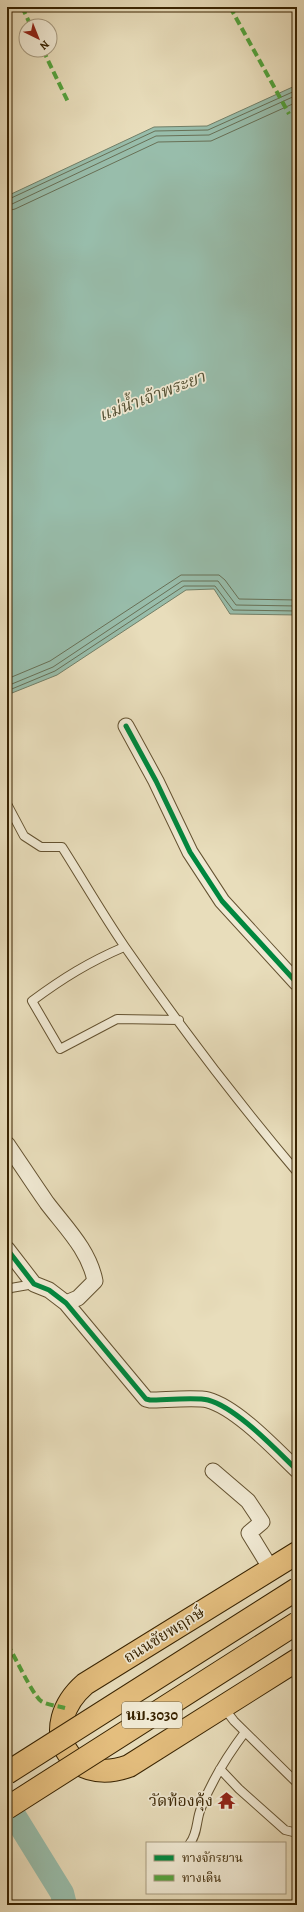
<svg xmlns="http://www.w3.org/2000/svg" width="304" height="1912" font-family="Alegreya,'Noto Serif Thai',serif">
<style>
.water{fill:#98bdab;stroke:#727f67}
.lines{fill:none;stroke-linecap:round;stroke-linejoin:round}
.shore{stroke:#687056;stroke-width:1}
.river{stroke:#98bdab;stroke-width:24}
.lane-casing{stroke:#645230;stroke-width:10}
.street-casing{stroke:#645230;stroke-width:17}
.primary-casing{stroke:#382301;stroke-width:24}
.lane{stroke:#f0e9d3;stroke-width:8}
.street{stroke:#f0e9d3;stroke-width:15}
.primary{stroke:#e4be7e;stroke-width:22}
.primary-bridge-casing{stroke:#382301;stroke-width:24;stroke-linecap:butt}
.primary-bridge{stroke:#e4be7e;stroke-width:22}
.quiet{stroke:#53a23c;stroke-width:4;stroke-dasharray:8 4;stroke-linecap:butt}
.cycleway-casing{stroke:#f0e9d3;stroke-width:8}
.cycleway{stroke:#00873e;stroke-width:5}
.labels{text-anchor:middle;dominant-baseline:central;stroke-width:3.5;stroke-linejoin:round;paint-order:stroke}
.shield{fill:#f0e9d3;stroke:#6f5e40;stroke-width:1}
.shield-label{font-size:15px;font-weight:bold;fill:#382301}
.street-label{font-size:16px;fill:#382301;stroke:#f0e9d3}
.poi-label{font-size:16px;fill:#382301;stroke:#f0e9d3;text-anchor:end}
.water-label{font-size:17px;font-style:italic;fill:#555134;stroke:#f0e9d3}
</style>
<rect width="100%" height="100%" fill="#e8ddbb"/>
<filter id="stains"><feTurbulence type="fractalNoise" baseFrequency=".005" numOctaves="4"/><feColorMatrix values="0 0 0 0 .2 0 0 0 0 .09 0 0 0 0 .02 0 0 0 .5 -.17"/></filter>
<radialGradient id="worn" r=".72"><stop offset=".6" stop-color="#630" stop-opacity="0"/><stop offset="1" stop-color="#630" stop-opacity=".3"/></radialGradient>
<path class="water" d="M297 85V615L230 614 214 589 186 590 57 675 7 695V196L154 127 207 126Z"/>
<g class="lines">
<path class="shore" d="M7 200 155 131 208 130 297 90
M7 205 12 204 156 136 209 135 297 95
M7 211 15 209 158 142 211 141 297 102
M7 679 50 661 181 575H219L225 580 239 599 297 600
M7 686 53 667 182 581H218L236 605 297 606
M7 691 55 671 184 586H215L233 610 297 611"/>
<path class="river" d="M7 1804 62 1893 65 1905"/>
<defs>
<path id="lane" d="M7 804 24 836 41 847H62C83 880 103 915 125 947 179 1025 236 1100 297 1172
M124 947C89 962 63 978 32 1001L60 1049 117 1019 179 1020
M7 1291 11 1288 34 1284
M224 1708 234 1721 297 1783
M220 1769 239 1789 285 1830 297 1833
M190 1843C198 1833 196 1820 201 1808 212 1780 227 1756 245 1732"/>
<path id="street" d="M126 726 156 781 190 852 222 901 297 983
M7 1144C20 1163 33 1183 47 1203 66 1228 89 1250 95 1281L78 1298 66 1303
M7 1249 34 1284 49 1290 66 1303 146 1399 150 1400C164 1400 197 1397 208 1400 237 1408 275 1449 297 1470
M213 1471 248 1501 262 1522 249 1533 271 1569"/>
<path id="primary" d="M297 1553 85 1684C36 1727 68 1788 129 1766L297 1660"/>
</defs>
<use href="#lane" class="lane-casing"/>
<use href="#street" class="street-casing"/>
<use href="#primary" class="primary-casing"/>
<use href="#lane" class="lane"/>
<use href="#street" class="street"/>
<use href="#primary" class="primary"/>
<defs>
<path id="primary-bridge" d="M7 1773 297 1589
M7 1808 297 1623"/>
</defs>
<use href="#primary-bridge" class="primary-bridge-casing"/>
<use href="#primary-bridge" class="primary-bridge"/>
<path class="quiet" d="M22 7 31 26
M230 7 289 114
M43 50 69 104
M7 1644C15 1656 32 1694 41 1701 47 1705 58 1706 65 1708"/>
<defs>
<path id="cycleway" d="M126 726 156 781 190 852 222 901 297 983
M7 1249 34 1284 49 1290 66 1303 146 1399 150 1400C164 1400 197 1397 208 1400 237 1408 275 1449 297 1470"/>
</defs>
<use href="#cycleway" class="cycleway-casing"/>
<use href="#cycleway" class="cycleway"/>
</g>
<defs>
<symbol id="temple-bare" viewBox="-9 -9 18 18"><path d="M0-6L5-2H3V0L6.5 2.5H4V6H1.5V3h-3V6H-4V2.5H-6.5L-3 0V-2H-5Z" fill="#8f2418" stroke="#f0e9d3" stroke-width="2.5" paint-order="stroke"/></symbol>
</defs>
<g fill-rule="evenodd">
<use href="#temple-bare" x="214" y="1788" width="25" height="25"/>
</g>
<g class="labels">
<rect class="shield" x="122" y="1702" width="60" height="26" rx="3"/>
<g class="shield-label">
<text x="152" y="1715">นบ.3030</text>
</g>
<g class="street-label">
<text transform="translate(164 1635) rotate(-32)">ถนนชัยพฤกษ์</text>
</g>
<g class="poi-label">
<text x="213" y="1801">วัดท้องคุ้ง</text>
</g>
<g class="water-label">
<text transform="translate(152 396) rotate(-21)">แม่น้ำเจ้าพระยา</text>
</g>
</g>
<rect width="304" height="1912" fill="none" stroke="#e8ddbb" stroke-width="24"/>
<rect x="8" y="8" width="288" height="1896" fill="none" stroke="#382301" stroke-width="2"/>
<rect x="12" y="12" width="280" height="1888" fill="none" stroke="#382301"/>
<rect x="146" y="1842" width="140" height="52" fill="#f0e9d3" stroke="#a69a7f"/>
<rect x="154" y="1855" width="20" height="6" fill="#00873e" stroke="#a69a7f"/>
<text x="182" y="1862" font-size="12" fill="#382301">ทางจักรยาน</text>
<rect x="154" y="1875" width="20" height="6" fill="#53a23c" stroke="#a69a7f"/>
<text x="182" y="1882" font-size="12" fill="#382301">ทางเดิน</text>
<g transform="translate(38 38) rotate(137)"><circle r="19" fill="#f0e9d3" stroke="#a69a7f"/>
<path d="M0-3L7 15L0 10L-7 15Z" fill="#8f2418"/>
<text y="-6" font-size="11" font-weight="bold" text-anchor="middle" fill="#382301">N</text>
</g>
<rect width="100%" height="100%" filter="url(#stains)"/>
<rect width="100%" height="100%" fill="url(#worn)"/>
</svg>
